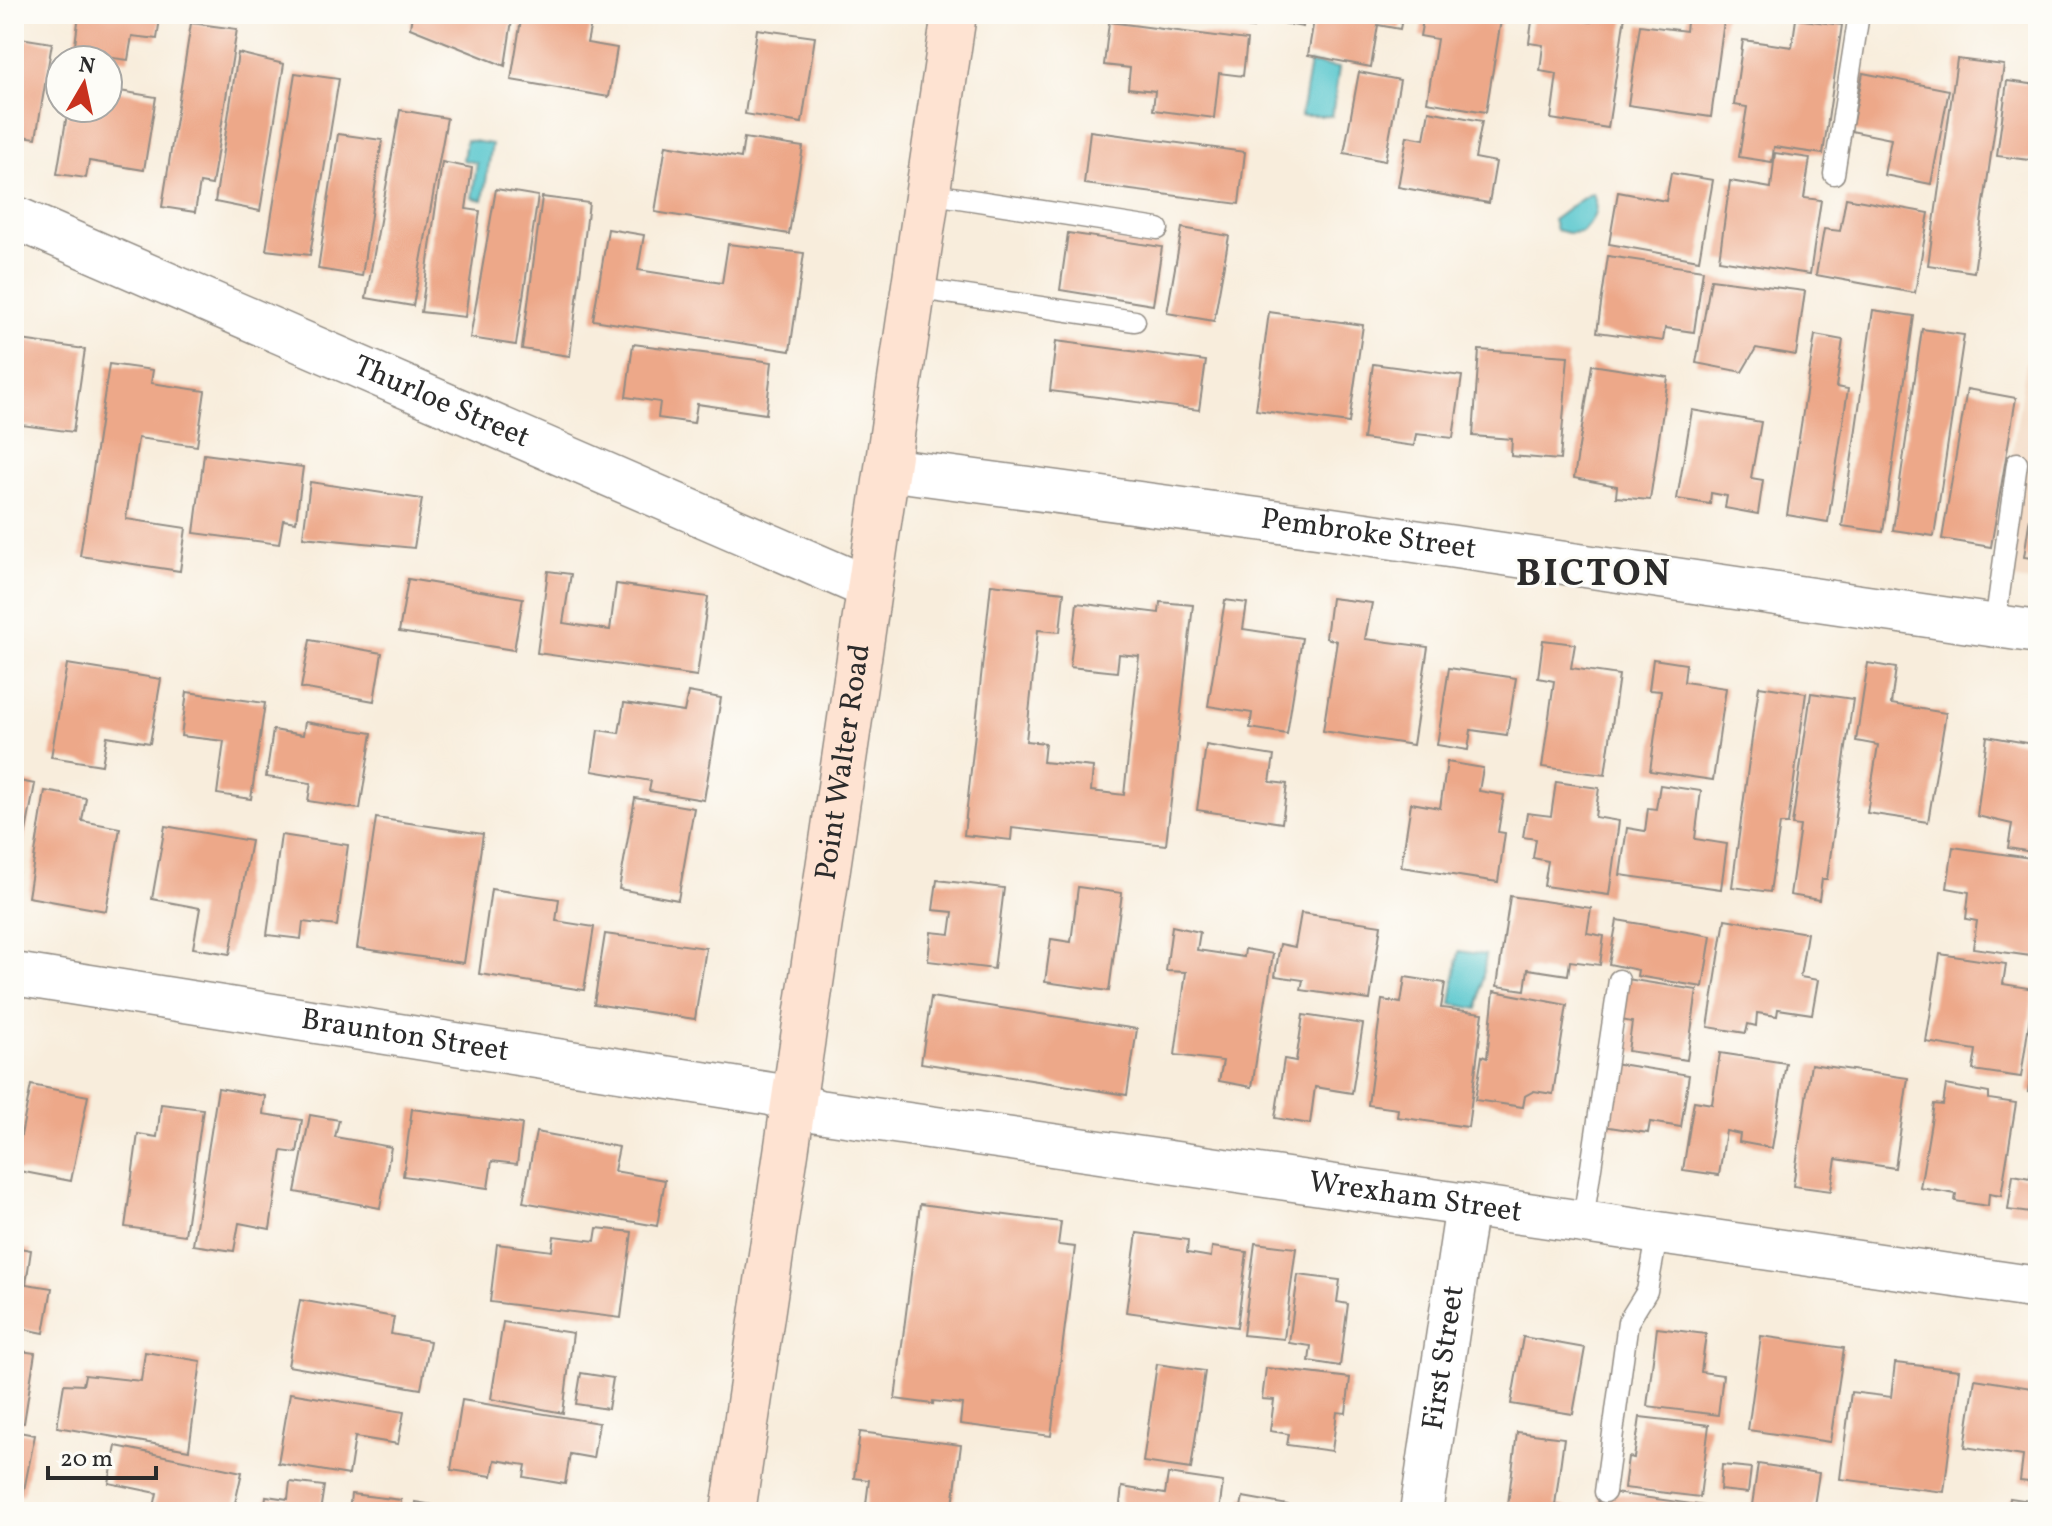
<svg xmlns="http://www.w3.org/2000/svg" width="2052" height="1526" font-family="Vollkorn,serif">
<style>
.built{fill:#f2d5bd}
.water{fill:#5ac7ce;stroke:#42797c;stroke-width:2}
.building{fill:#eda889}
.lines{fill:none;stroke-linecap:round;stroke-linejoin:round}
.lane-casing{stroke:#928c84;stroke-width:23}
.street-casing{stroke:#928c84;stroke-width:45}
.secondary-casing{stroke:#928c84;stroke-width:47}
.lane{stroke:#fff;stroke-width:20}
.street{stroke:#fff;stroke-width:42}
.secondary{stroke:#fee3d2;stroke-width:44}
.labels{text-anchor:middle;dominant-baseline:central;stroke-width:6;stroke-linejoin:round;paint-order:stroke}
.street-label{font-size:30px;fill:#2b2b2b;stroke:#fdfcf7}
.district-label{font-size:38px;font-weight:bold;letter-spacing:2px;fill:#2b2b2b;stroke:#fdfcf7}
</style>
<rect width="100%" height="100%" fill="#fdfcf7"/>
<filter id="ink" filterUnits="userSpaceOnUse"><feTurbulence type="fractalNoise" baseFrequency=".0125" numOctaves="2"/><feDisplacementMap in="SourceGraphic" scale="16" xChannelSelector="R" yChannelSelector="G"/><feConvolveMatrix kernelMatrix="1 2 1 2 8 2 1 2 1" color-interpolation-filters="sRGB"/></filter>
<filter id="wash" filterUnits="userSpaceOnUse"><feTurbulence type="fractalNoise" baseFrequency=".006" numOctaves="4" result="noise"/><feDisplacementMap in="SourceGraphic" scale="32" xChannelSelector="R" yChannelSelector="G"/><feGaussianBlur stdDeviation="1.8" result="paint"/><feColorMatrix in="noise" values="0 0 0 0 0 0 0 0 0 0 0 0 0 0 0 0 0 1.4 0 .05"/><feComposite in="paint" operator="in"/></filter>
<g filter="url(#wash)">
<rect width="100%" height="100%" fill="#f8eddc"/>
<path class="built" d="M2034 308 2038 309V583L1994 577Z"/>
<path class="water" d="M1310 63 1339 68 1332 116H1301Z
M466 140 492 144 483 200 472 198 477 163 463 160Z
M1593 193C1599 211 1595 218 1582 232L1568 233 1556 230 1553 220C1567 211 1578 199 1593 193Z
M1459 951 1486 955 1478 1009 1451 1004Z"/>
<g id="blocks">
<path class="building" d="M79 14H180L179 20 160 18 157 39 132 36 128 60 74 53Z
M412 14H513L505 66 410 28Z
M522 14H533L591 23 587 43 617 48 609 97 511 80Z
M1182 14H1256L1253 28 1182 16Z
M1262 14H1305L1303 27 1261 19Z
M1315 14H1403L1400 29 1378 25 1371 67 1308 55Z
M1424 14H1502L1486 112 1427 102 1437 39 1420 36Z
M1533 14 1591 22 1593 14 1625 16 1608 128 1551 119 1557 74 1540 71 1543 45 1529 43Z
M1688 14H1725L1711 117 1628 105 1640 25 1686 31Z
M1796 19 1842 25 1823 154 1774 147 1772 162 1739 157 1747 107 1734 105 1743 40 1792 47Z
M1109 22 1247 40 1243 76 1219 73 1214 118 1153 110 1155 91 1128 88 1130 68 1104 65Z
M191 23 237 29 212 185 200 183 195 212 162 207Z
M757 29 815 37 802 123 745 114Z
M14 37 52 43 36 138 14 135Z
M238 53 284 64 260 211 215 202Z
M1957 59 2004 65 1974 272 1928 265Z
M1359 72 1400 80 1385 161 1344 153Z
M295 73 339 79 310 255 266 250Z
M1863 73 1949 90 1931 184 1884 175 1891 139 1851 131Z
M2007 81 2038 85V161L1997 156Z
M108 89 156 97 144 170 89 161 86 178 57 174 68 108H108Z
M400 110 447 118 413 306 366 298Z
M1429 111 1482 121 1475 158 1496 162 1489 203 1398 187 1407 136 1424 139Z
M1090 131 1245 152 1239 204 1084 184Z
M338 134 382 140 362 276 318 269Z
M744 138 803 147 789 234 655 212 666 145 741 158Z
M1775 153 1810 158 1804 198 1821 200 1810 274 1719 260 1730 181 1771 188Z
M442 162 472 168 466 209 480 211 465 317 421 312Z
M1671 173 1713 180 1699 260 1609 244 1618 192 1666 201Z
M496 189 538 196 516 345 470 338Z
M542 197 589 203 570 356 522 349Z
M1846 198 1929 213 1915 293 1816 275 1824 229 1840 231Z
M1182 228 1229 236 1214 321 1167 313Z
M608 229 644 235 638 270 722 283 728 244 804 253 790 351 593 320Z
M1068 233 1162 247 1153 305 1060 290Z
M1608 256 1703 270 1694 332 1665 328 1663 341 1597 332Z
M1711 279 1805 291 1796 355 1756 348 1742 372 1696 363Z
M1873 310 1914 316 1883 532 1842 526Z
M1269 312 1363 325 1349 423 1256 410Z
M1922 329 1964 335 1934 536 1893 530Z
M1815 335 1843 340 1836 387 1848 389 1828 522 1787 515Z
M14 339 85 349 73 432 14 424Z
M1056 341 1206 361 1199 410 1050 391Z
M633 344 772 362 766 414 697 404 694 423 658 418 660 402 626 397Z
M1479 350 1568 356 1560 460 1511 456 1512 439 1473 436Z
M109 364 153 370 151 383 205 391 197 446 138 438 126 519 186 528 180 571 80 556Z
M1373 364 1462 376 1453 438 1416 434 1414 446 1363 439Z
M1592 365 1668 377 1650 500 1616 497 1617 486 1574 478Z
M1967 389 2016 398 1991 547 1942 539Z
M1692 410 1761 422 1751 478 1763 480 1758 514 1725 508 1727 496 1711 493 1710 504 1677 499Z
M204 454 303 467 296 522 283 520 279 544 194 533Z
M2036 476H2038V559L2024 557Z
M310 482 422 499 414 548 303 537Z
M548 571 571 574 563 623 610 630 616 584 708 597 697 676 537 653Z
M408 579 523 598 514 650 399 632Z
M991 584 1064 592 1060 632 1038 630 1026 741 1045 743 1043 762 1093 767 1091 791 1124 795 1139 656 1119 654 1117 672 1070 667 1077 603 1159 613 1160 602 1193 605 1166 845 1012 828 1011 840 964 835Z
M1331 598 1372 603 1365 639 1428 647 1413 745 1323 731 1337 641 1326 638Z
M1225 600 1247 603 1243 629 1302 638 1287 734 1250 728 1252 713 1208 706Z
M310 640 382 653 374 701 301 688Z
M1543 640 1575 644 1571 668 1619 675 1605 775 1542 767 1554 681 1538 678Z
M1653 659 1686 664 1684 682 1726 688 1713 780 1650 771 1661 691 1649 690Z
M1868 663 1896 668 1891 704 1946 713 1928 822 1867 813 1878 745 1856 741Z
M67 664 161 679 150 743 107 736 102 765 51 757Z
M1449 668 1516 678 1507 735 1471 730 1468 750 1437 745Z
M1759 686 1806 693 1788 824H1780L1770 892 1732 887Z
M187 692 265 703 251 799 217 794 224 741 181 736Z
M688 692 721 698 704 800 649 791 651 781 592 771 598 730 619 733 624 703 684 712Z
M1811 693 1853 699 1827 879H1822L1819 900 1790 895 1800 826 1792 825Z
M305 722 372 733 360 809 308 801 311 783 266 777 273 730 303 735Z
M1987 736 2038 745V853L2008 848 2012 824 1977 816Z
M1206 745 1274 756 1270 782 1287 784 1282 823 1197 810Z
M1447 762 1483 768 1479 791 1504 795 1498 832 1505 833 1498 882 1401 867 1411 803 1440 808Z
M14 780 35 784 17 879 14 878Z
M1556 782 1599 788 1595 817 1619 821 1609 895 1544 886 1548 861 1533 858 1536 839 1523 837 1527 813 1551 816Z
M1660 785 1701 791 1695 839 1727 844 1721 889 1620 875 1627 828 1645 831 1648 808 1656 809Z
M45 791 86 798 82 821 120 828 106 911 28 897Z
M635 798 694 808 678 900 619 889Z
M376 818 483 834 464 963 357 948Z
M165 826 251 841 230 954 193 948 200 908 152 899Z
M281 835 348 845 337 926 303 922 301 939 267 935Z
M1953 847 2038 859V957L1973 948 1977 921 1966 919 1969 892 1947 888Z
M937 880 1004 888 994 969 928 961 931 932 950 934 953 912 933 910Z
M1078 887 1122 893 1109 991 1045 982 1051 939 1071 942Z
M491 889 559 899 556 921 594 927 584 990 479 974Z
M1510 896 1591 908 1587 933 1604 936 1600 965 1570 961 1568 975 1528 969 1525 990 1497 986Z
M1301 913 1381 925 1370 1000 1301 990 1303 980 1275 976 1280 944 1295 947Z
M1725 919 1807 933 1800 977 1818 980 1812 1014 1778 1009 1777 1016 1757 1013 1756 1026 1748 1024 1746 1033 1708 1027Z
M1617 920 1711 936 1703 987 1637 976 1638 970 1609 964Z
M1172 926 1200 932 1197 950 1244 957 1245 949 1273 954 1252 1087 1219 1081 1223 1061 1175 1055 1186 972 1166 971Z
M605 934 706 948 695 1019 594 1004Z
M1940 954 2006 964 2003 984 2034 989 2021 1077 1973 1070 1976 1050 1926 1042Z
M1405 977 1445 983 1441 1008 1483 1013 1468 1127 1397 1117 1398 1109 1368 1105 1382 1000 1401 1003Z
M1627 979 1697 990 1687 1060 1628 1051 1632 1022 1621 1020Z
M1494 991 1567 1005 1553 1094 1534 1091 1525 1096 1523 1107 1475 1100 1482 1056 1487 1058Z
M931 997 1137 1029 1127 1095 921 1063Z
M1303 1015 1363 1024 1352 1093 1315 1087 1310 1124 1275 1118 1284 1059 1296 1061Z
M2036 1034 2038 1035V1093L2028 1092Z
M1720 1053 1786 1063 1772 1148 1739 1142 1740 1134 1726 1131 1719 1175 1683 1170 1694 1101 1712 1104Z
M1613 1063 1689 1075 1681 1127 1650 1122 1648 1133 1603 1126Z
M1811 1064 1908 1078 1895 1168 1836 1159 1831 1191 1793 1186Z
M31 1085 88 1096 71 1181 14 1170Z
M1946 1085 1989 1093V1099L2016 1103 2001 1196 1989 1194 1988 1206 1955 1201 1956 1194 1920 1188 1934 1104 1943 1105Z
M218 1088 265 1096 263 1114 302 1120 297 1153 282 1151 270 1229 239 1223 234 1251 193 1245Z
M161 1104 203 1109 185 1235 125 1227 138 1134 157 1137Z
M412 1109 522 1124 517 1164 492 1161 488 1188 403 1176Z
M310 1115 339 1120 335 1137 391 1147 380 1208 295 1192Z
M536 1132 619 1147 614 1171 665 1180 657 1226 523 1202Z
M2036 1133H2038V1214L2008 1210 2013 1175 2030 1178Z
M920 1204 1061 1222 1058 1245 1075 1247 1051 1436 960 1424 962 1404 933 1401V1404L895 1399Z
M597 1228 632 1232 621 1318 490 1302 497 1244 552 1251 554 1236 595 1241Z
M1137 1233 1188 1240 1187 1253 1211 1257 1212 1247 1247 1252 1237 1327 1126 1312Z
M1255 1243 1296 1248 1284 1339 1243 1335Z
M14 1247 31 1250 26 1284 52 1288 44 1333 14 1327Z
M1298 1275 1340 1280 1337 1302 1348 1304 1340 1366 1309 1361 1311 1346 1289 1343Z
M300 1300 394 1317 391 1334 430 1341 421 1389 288 1366Z
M503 1322 573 1333 563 1413 491 1399Z
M1657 1328 1706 1334 1701 1372 1723 1375 1718 1415 1647 1406Z
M1761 1336 1844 1348 1830 1442 1748 1430Z
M1523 1337 1585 1348 1573 1414 1511 1404Z
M14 1350 35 1353 24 1423 14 1422Z
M145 1352 201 1361 189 1450 57 1427 64 1384 83 1385 85 1375 141 1381Z
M1895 1363 1959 1370 1944 1492 1840 1479 1851 1392 1891 1397Z
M1157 1364 1205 1371 1191 1469 1143 1462Z
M1266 1368 1350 1378 1346 1413 1337 1412 1332 1451 1287 1445 1289 1434 1270 1431 1274 1400 1262 1399Z
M581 1373 613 1378 608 1409 576 1404Z
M1975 1379 2038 1389V1483L2020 1481 2023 1456 1965 1447Z
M290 1393 404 1412 398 1444 355 1437 349 1475 278 1463Z
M462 1400 599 1423 593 1458 570 1454 565 1484 524 1477 526 1465 495 1460 492 1476 451 1470Z
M1640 1417 1709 1425 1700 1497 1624 1488 1628 1457 1634 1458Z
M14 1431 35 1435 23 1495 14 1494Z
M860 1432 961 1445 952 1512H865L869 1480 854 1478Z
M1517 1432 1564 1438 1555 1505 1572 1508V1512H1507Z
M116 1446 242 1472 233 1512H153L157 1493 109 1483Z
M1758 1464 1819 1473 1813 1512H1751Z
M1722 1465 1751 1468 1748 1493 1720 1490Z
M1168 1474 1223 1482 1219 1512H1119L1122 1487 1165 1494Z
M290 1482 324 1486 320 1512H264L266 1496 288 1499Z
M1600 1491 1706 1506 1705 1512H1597Z
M351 1494 401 1500 400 1512H349Z
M1243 1497 1311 1509 1310 1512H1240Z
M2010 1498 2038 1502V1512H2008Z
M415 1502 464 1510V1512H414Z"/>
</g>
</g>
<g filter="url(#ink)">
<use href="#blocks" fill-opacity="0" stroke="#928c84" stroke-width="2"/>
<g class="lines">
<defs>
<path id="lane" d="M1834 174 1859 14
M927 193 1158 229
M913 288 1135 321
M1995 625 2017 463
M1583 1221 1619 980
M1605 1492 1628 1322 1647 1291 1658 1232"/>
<g id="street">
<path id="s1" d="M14 217 869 588"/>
<path id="s2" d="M887 469 1332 529 2038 632"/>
<path id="s3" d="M14 974 771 1094 818 1111 2038 1288"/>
<path id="s4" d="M1421 1512 1467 1205"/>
</g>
<g id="secondary">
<path id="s5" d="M733 1512 954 14"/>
</g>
</defs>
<use href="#lane" class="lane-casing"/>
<use href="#street" class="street-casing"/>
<use href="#secondary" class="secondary-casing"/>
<use href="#lane" class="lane"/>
<use href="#street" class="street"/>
<use href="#secondary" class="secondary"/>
</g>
</g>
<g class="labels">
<g class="street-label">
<text stroke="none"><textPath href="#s1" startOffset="466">Thurloe Street</textPath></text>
<text stroke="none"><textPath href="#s2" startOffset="486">Pembroke Street</textPath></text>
<text stroke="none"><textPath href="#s5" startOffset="758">Point Walter Road</textPath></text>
<text stroke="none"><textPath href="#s3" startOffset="396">Braunton Street</textPath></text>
<text stroke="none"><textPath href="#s3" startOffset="1420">Wrexham Street</textPath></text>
<text stroke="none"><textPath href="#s4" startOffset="156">First Street</textPath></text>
</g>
<g class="district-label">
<text x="1594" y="575">BICTON</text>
</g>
</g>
<rect width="2052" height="1526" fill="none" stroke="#fdfcf7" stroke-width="48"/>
<g transform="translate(84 84) rotate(9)"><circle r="38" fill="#fdfcf7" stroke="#a9a8a5" stroke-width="2"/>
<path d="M0-6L14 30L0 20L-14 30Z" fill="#c8321e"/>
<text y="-12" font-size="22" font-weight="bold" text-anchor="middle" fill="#2b2b2b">N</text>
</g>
<path d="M48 1466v12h108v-12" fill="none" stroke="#2b2b2b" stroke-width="4"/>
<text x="60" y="1466" font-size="24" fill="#2b2b2b" stroke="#fdfcf7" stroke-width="6" paint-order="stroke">20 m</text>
</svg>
